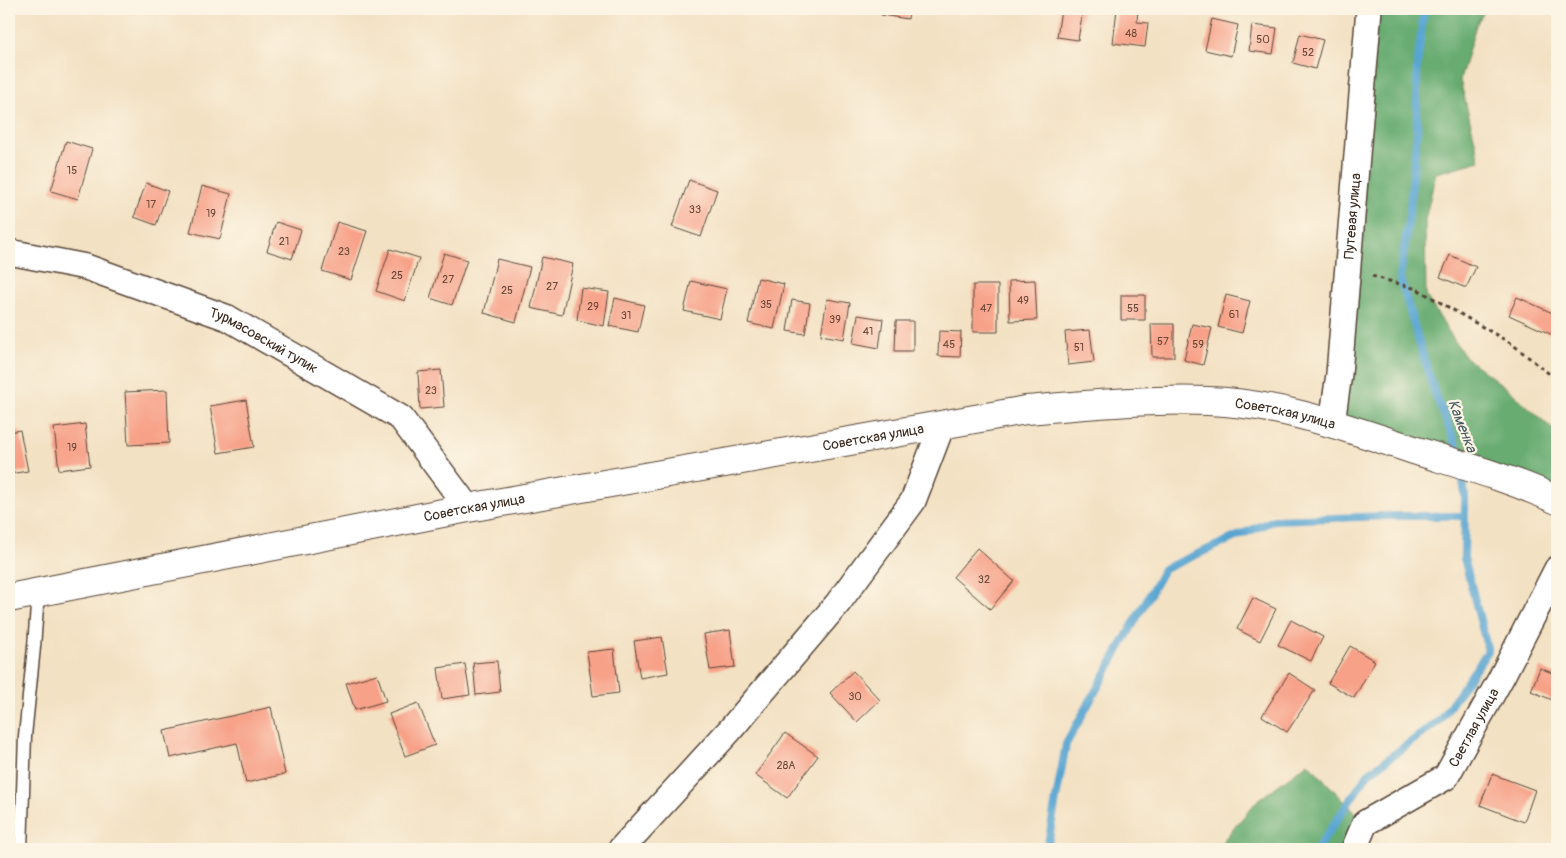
<svg xmlns="http://www.w3.org/2000/svg" width="1566" height="858" font-family="Pangolin,sans-serif">
<style>
.forest{fill:#67ac71;stroke:#516b48}
.lines{fill:none;stroke-linecap:round;stroke-linejoin:round}
.stream{stroke:#58a5d1;stroke-width:8}
.building{fill:#f7a188}
.lane-casing{stroke:#574537;stroke-width:15}
.street-casing{stroke:#574537;stroke-width:28}
.primary-casing{stroke:#574537;stroke-width:30}
.path{stroke:#574537;stroke-width:3;stroke-dasharray:4 4;stroke-linecap:butt}
.lane{stroke:#fff;stroke-width:12}
.street{stroke:#fff;stroke-width:25}
.primary{stroke:#fff;stroke-width:28}
.labels{text-anchor:middle;dominant-baseline:central;stroke-width:4.5;stroke-linejoin:round;paint-order:stroke}
.number-label{font-size:11px;fill:#6a4838}
.street-label{font-size:14px;fill:#3b2a1e;stroke:#fcf5e5}
.water-label{font-size:15px;font-style:italic;fill:#475b66;stroke:#fcf5e5}
</style>
<rect width="100%" height="100%" fill="#fcf5e5"/>
<filter id="ink" filterUnits="userSpaceOnUse"><feTurbulence type="fractalNoise" baseFrequency=".02" numOctaves="2"/><feDisplacementMap in="SourceGraphic" scale="10" xChannelSelector="R" yChannelSelector="G"/><feConvolveMatrix kernelMatrix="1 2 1 2 8 2 1 2 1" color-interpolation-filters="sRGB"/></filter>
<filter id="wash" filterUnits="userSpaceOnUse"><feTurbulence type="fractalNoise" baseFrequency=".0096" numOctaves="4" result="noise"/><feDisplacementMap in="SourceGraphic" scale="20" xChannelSelector="R" yChannelSelector="G"/><feGaussianBlur stdDeviation="1.12" result="paint"/><feColorMatrix in="noise" values="0 0 0 0 0 0 0 0 0 0 0 0 0 0 0 0 0 1.4 0 .05"/><feComposite in="paint" operator="in"/></filter>
<g filter="url(#wash)">
<rect width="100%" height="100%" fill="#f3e1c3"/>
<path class="forest" d="M1369 9H1486L1476 25 1460 80 1480 161 1436 173 1425 220 1426 296 1465 357 1508 389 1557 433V500L1332 423Z
M1308 763 1365 823 1354 849H1216L1257 801Z"/>
<g class="lines">
<path class="stream" d="M1424 9 1417 67V130L1410 208 1400 278 1433 389 1461 457
M1047 849 1066 744 1164 569 1274 520 1388 516H1464
M1317 849 1368 774 1440 720 1488 651 1464 558 1465 497 1462 471"/>
</g>
<g id="blocks">
<path class="building" d="M882 9H909L908 19 881 15Z
M1061 9H1083L1078 40 1057 37Z
M1117 9H1138L1137 22 1148 23 1145 47 1113 43Z
M1212 19 1238 25 1231 56 1205 50Z
M1252 25 1277 28 1273 54 1249 51Z
M1300 34 1323 40 1315 69 1293 63Z
M66 141 92 149 78 199 51 191Z
M689 180 717 190 701 237 672 227Z
M146 183 168 191 156 225 134 217Z
M202 186 231 194 220 239 190 232Z
M276 222 301 230 292 259 267 251Z
M337 222 367 231 351 280 322 271Z
M390 249 419 258 405 301 376 291Z
M444 253 467 260 452 305 430 298Z
M1450 255 1476 267 1466 288 1440 277Z
M542 257 573 264 562 315 531 308Z
M497 259 530 267 516 322 484 313Z
M758 278 784 284 774 329 748 323Z
M1035 280 1037 320 1010 321 1009 281Z
M691 281 727 289 720 319 684 311Z
M973 285H998V332H973Z
M581 288 609 292 604 326 577 320Z
M1121 295H1145V320H1121Z
M1226 295 1250 301 1242 333 1218 327Z
M1517 297 1557 315V337L1509 315Z
M615 298 644 305 638 332 609 326Z
M827 299 850 303 844 339 821 335Z
M792 300 810 303 805 334 787 331Z
M858 315 883 319 879 348 853 343Z
M896 321H913V351H895Z
M1151 324H1174V357H1152Z
M1192 324 1212 328 1203 365 1184 360Z
M1090 330 1094 362 1068 365 1065 332Z
M939 331 961 332 960 357 938 356Z
M441 370 444 407 420 409 418 372Z
M167 390 169 443 128 445 125 392Z
M246 400 254 447 218 453 210 406Z
M85 424 90 466 59 470 54 428Z
M20 430 28 471 9 474V432Z
M977 548 1014 581 990 609 953 577Z
M1253 598 1276 609 1260 641 1237 629Z
M1291 620 1323 637 1311 661 1278 645Z
M730 630 735 667 710 670 704 634Z
M662 637 668 673 640 678 634 641Z
M1350 646 1375 661 1354 698 1328 683Z
M614 649 619 693 593 696 587 652Z
M497 661 500 692 476 695 473 663Z
M465 664 470 695 442 699 438 668Z
M1540 668 1557 675V702L1531 691Z
M853 671 880 700 857 722 830 693Z
M1289 673 1315 690 1287 732 1262 716Z
M377 674 386 701 355 710 346 683Z
M418 703 435 745 405 756 389 714Z
M271 707 285 774 246 783 237 743 170 758 164 731Z
M785 733 818 756 787 798 755 775Z
M1492 774 1535 790 1524 822 1480 805Z"/>
</g>
</g>
<g filter="url(#ink)">
<use href="#blocks" fill-opacity="0" stroke="#574537" stroke-width="1"/>
<g class="lines">
<defs>
<path id="lane" d="M21 849 25 736 34 647 38 593"/>
<g id="street">
<path id="s1" d="M9 252 86 267 228 318 401 418 468 508"/>
<path id="s2" d="M1332 423 1339 374 1369 9"/>
<path d="M621 849 730 730 838 603 913 501 942 425"/>
<path id="s3" d="M1354 849 1365 823 1446 777 1501 678 1557 569"/>
</g>
<g id="primary">
<path id="s4" d="M9 598 468 508 1026 410C1086 405 1147 399 1208 401 1280 403 1350 429 1417 451 1465 466 1512 479 1557 500"/>
</g>
</defs>
<use href="#lane" class="lane-casing"/>
<use href="#street" class="street-casing"/>
<use href="#primary" class="primary-casing"/>
<path class="path" d="M1372 276 1417 289 1512 344 1557 380"/>
<use href="#lane" class="lane"/>
<use href="#street" class="street"/>
<use href="#primary" class="primary"/>
</g>
</g>
<g class="labels">
<g class="number-label">
<text x="1131" y="33">48</text>
<text x="1263" y="39">50</text>
<text x="1308" y="52">52</text>
<text x="72" y="170">15</text>
<text x="151" y="204">17</text>
<text x="695" y="209">33</text>
<text x="211" y="213">19</text>
<text x="284" y="241">21</text>
<text x="344" y="251">23</text>
<text x="397" y="275">25</text>
<text x="448" y="279">27</text>
<text x="552" y="286">27</text>
<text x="507" y="290">25</text>
<text x="1023" y="300">49</text>
<text x="766" y="304">35</text>
<text x="593" y="306">29</text>
<text x="986" y="308">47</text>
<text x="1133" y="308">55</text>
<text x="1234" y="314">61</text>
<text x="626" y="315">31</text>
<text x="835" y="319">39</text>
<text x="868" y="331">41</text>
<text x="1163" y="341">57</text>
<text x="949" y="344">45</text>
<text x="1198" y="344">59</text>
<text x="1079" y="347">51</text>
<text x="431" y="390">23</text>
<text x="72" y="447">19</text>
<text x="984" y="579">32</text>
<text x="855" y="696">30</text>
<text x="786" y="765">28А</text>
</g>
<g class="street-label">
<text stroke="none"><textPath href="#s2" startOffset="208">Путевая улица</textPath></text>
<text stroke="none"><textPath href="#s1" startOffset="271">Турмасовский тупик</textPath></text>
<text stroke="none"><textPath href="#s4" startOffset="1295">Советская улица</textPath></text>
<text stroke="none"><textPath href="#s4" startOffset="879">Советская улица</textPath></text>
<text stroke="none"><textPath href="#s4" startOffset="474">Советская улица</textPath></text>
<text stroke="none"><textPath href="#s3" startOffset="178">Светлая улица</textPath></text>
</g>
<g class="water-label">
<text transform="translate(1462 426) rotate(69)">Каменка</text>
</g>
</g>
<rect width="1566" height="858" fill="none" stroke="#fcf5e5" stroke-width="30"/>
</svg>
